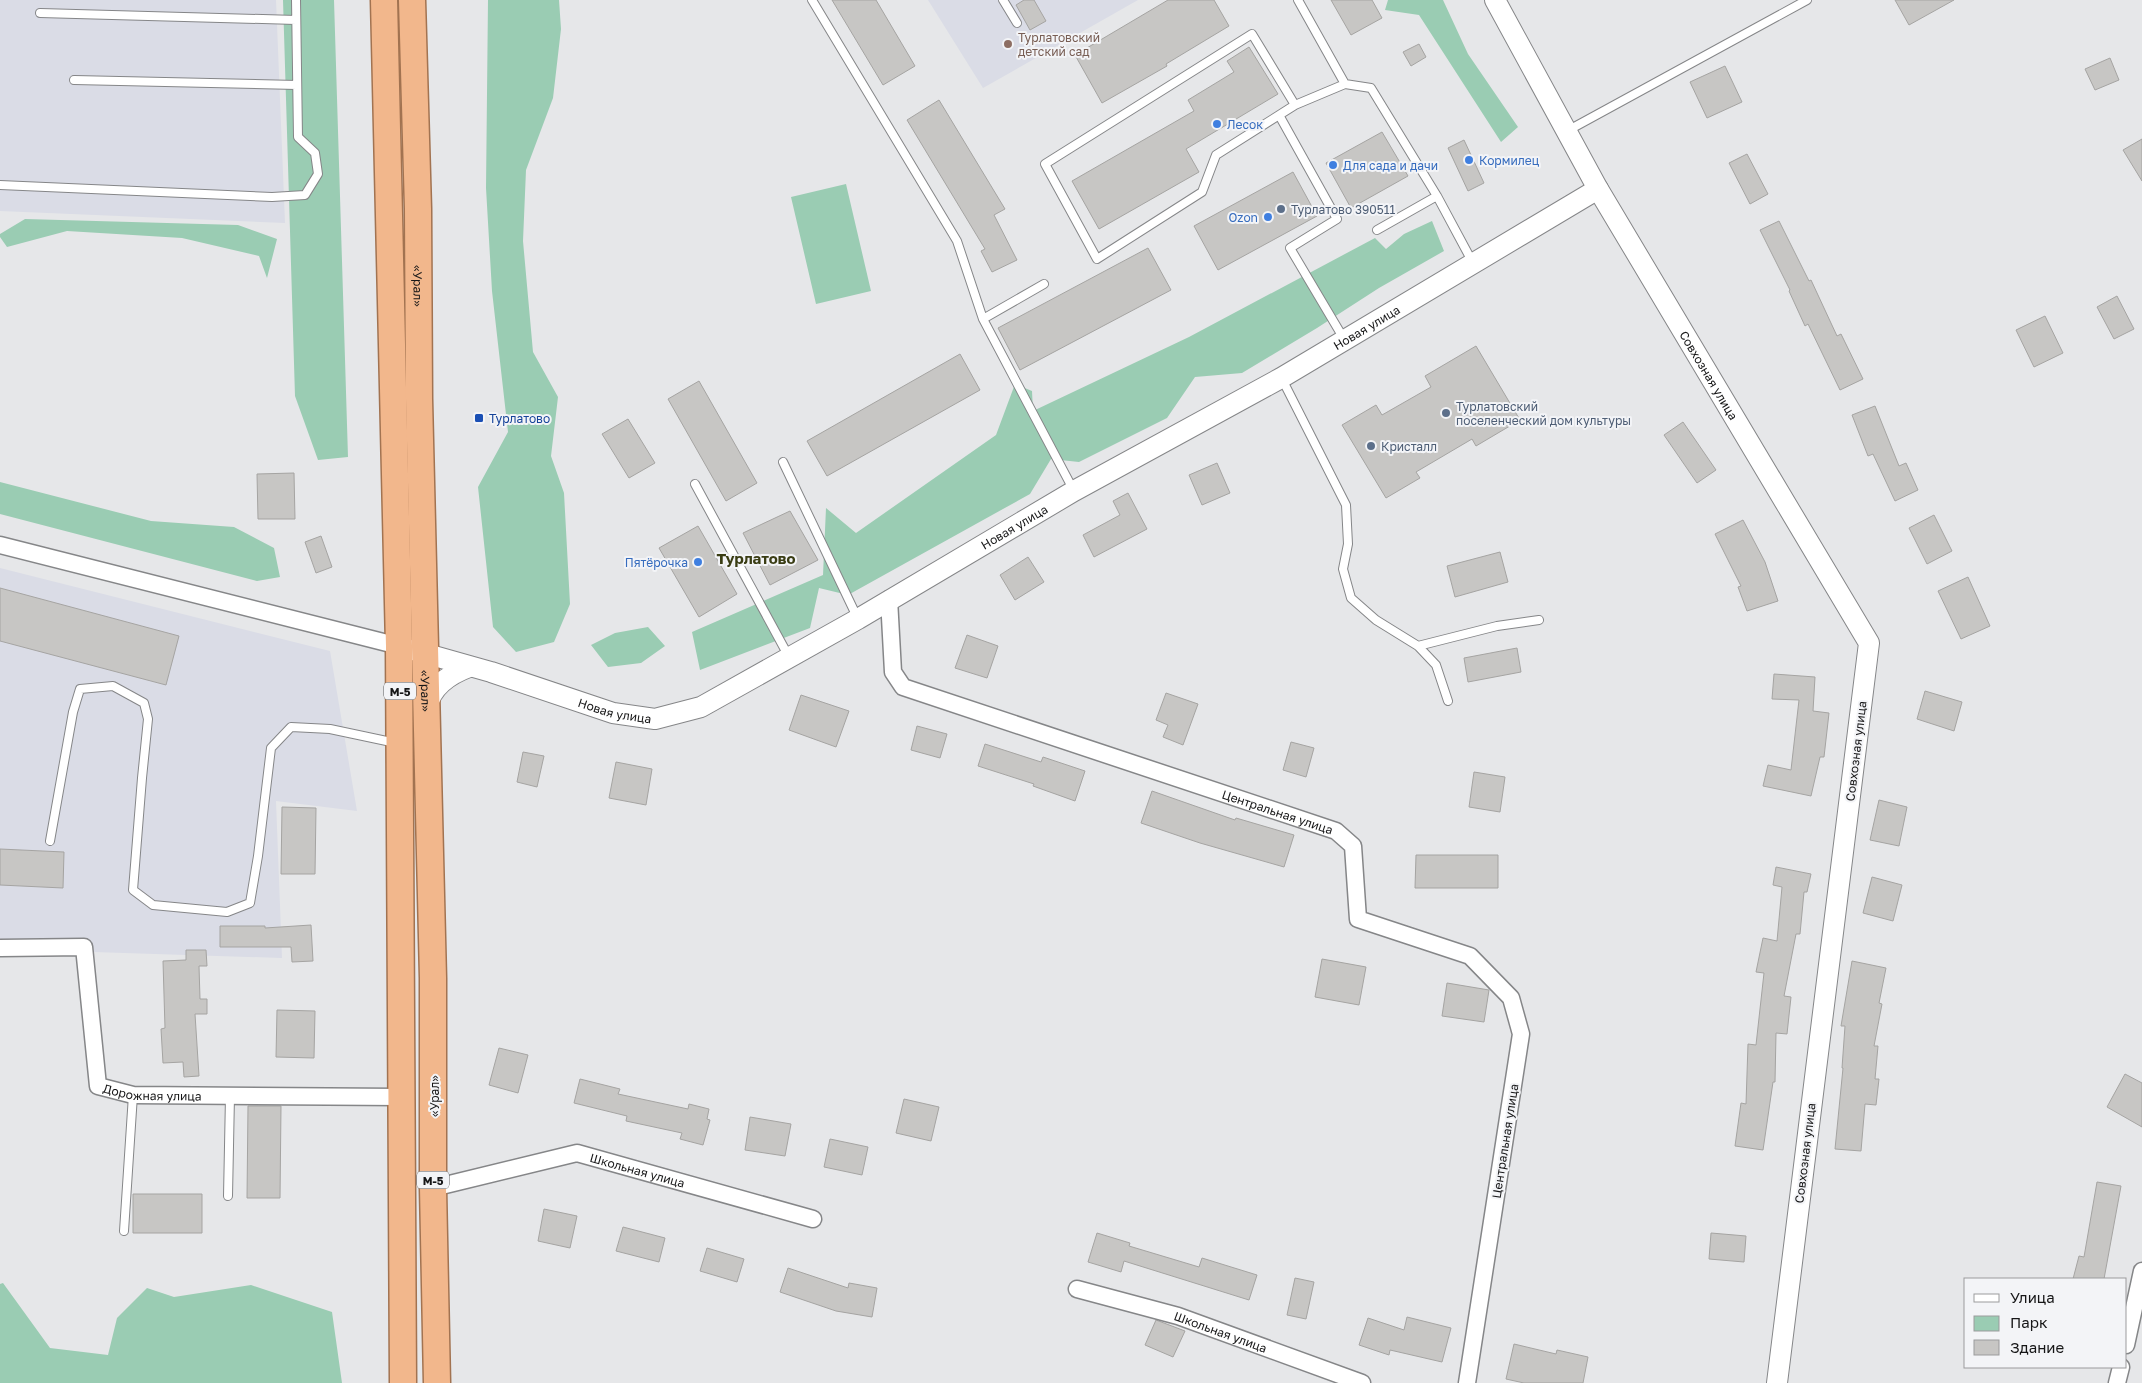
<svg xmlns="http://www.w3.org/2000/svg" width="2142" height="1383" font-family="'Golos Text',sans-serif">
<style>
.built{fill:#dadce6}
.green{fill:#9accb3}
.building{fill:#c7c6c4;stroke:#a5a4a2}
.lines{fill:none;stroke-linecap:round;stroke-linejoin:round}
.service-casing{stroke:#858688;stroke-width:10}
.minor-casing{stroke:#858688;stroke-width:19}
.tertiary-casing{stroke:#858688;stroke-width:22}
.trunk-casing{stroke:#a27351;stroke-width:29}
.service{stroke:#fff;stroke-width:8}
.minor{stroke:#fff;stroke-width:16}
.tertiary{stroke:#fff;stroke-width:20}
.trunk{stroke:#f2b78c;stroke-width:26}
.education-dot{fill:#8d6e63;stroke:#f3f4f7;stroke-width:2}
.shop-dot{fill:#3f7fe0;stroke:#f3f4f7;stroke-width:2}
.service-dot{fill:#5c6f8a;stroke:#f3f4f7;stroke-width:2}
.transit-dot{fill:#1a4fb4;stroke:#f3f4f7;stroke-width:2}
.labels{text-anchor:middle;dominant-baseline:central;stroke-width:4;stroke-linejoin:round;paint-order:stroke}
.shield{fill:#f3f4f7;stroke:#58595a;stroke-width:1}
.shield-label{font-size:11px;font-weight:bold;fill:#161617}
.education-label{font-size:12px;fill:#785e54;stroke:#f3f4f7;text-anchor:start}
.shop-label{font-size:12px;fill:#366cbe;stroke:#f3f4f7;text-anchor:start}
.service-label{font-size:12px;fill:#4e5e75;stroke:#f3f4f7;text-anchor:start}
.street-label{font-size:12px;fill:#161617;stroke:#f3f4f7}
.transit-label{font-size:12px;fill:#164399;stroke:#f3f4f7;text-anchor:start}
.quarter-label{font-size:15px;font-weight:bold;fill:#3a3d14;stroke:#f3f4f7}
</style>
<rect width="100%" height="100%" fill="#e6e7e9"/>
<path class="built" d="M0 0H276L285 223 0 211Z
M928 0H1138L983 88Z
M0 568 330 651 357 811 276 801 282 958 0 949Z"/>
<path class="green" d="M283 0H334L348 457 318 460 295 396Z
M488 0H559L561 29 553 98 526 170 523 241 533 352 558 397 551 456 564 493 570 604 554 642 516 652 493 627 478 487 508 432 492 291 486 188Z
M1388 0H1443L1468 54 1518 127 1501 142 1419 15 1385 10Z
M846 184 871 291 816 304 791 197Z
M25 219 238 225 277 239 267 278 259 256 182 238 67 231 7 247 0 237V234Z
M1432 221 1444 251 1379 288 1317 328 1242 373 1195 377 1167 418 1079 462 1051 459 1030 494 848 595 819 588 810 628 700 670 692 632 823 575 826 508 856 533 996 435 1015 384 1032 391 1033 411 1189 337 1375 238 1386 249 1404 234Z
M0 482 151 521 234 527 274 548 280 577 257 581 0 514Z
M648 627 665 646 641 663 608 667 591 645 615 633Z
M3 1283 50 1348 108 1355 117 1318 147 1288 174 1297 251 1285 332 1312 342 1383H0V1284Z"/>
<path class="building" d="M832 0H876L915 66 883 85Z
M1024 0H1034L1046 21 1030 30 1016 5Z
M1168 0H1214L1229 26 1166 64 1167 66 1102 103 1075 55Z
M1331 0H1372L1382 18 1351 35Z
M1895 0H1954L1909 25Z
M1419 44 1426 57 1411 66 1403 52Z
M1249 47 1278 94 1186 149 1199 172 1099 229 1072 181 1194 111 1188 100 1234 72 1227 61Z
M2110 58 2119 80 2095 90 2085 69Z
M1725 66 1742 102 1707 118 1690 82Z
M939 100 1005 209 994 215 1017 260 992 272 981 251 985 249 907 120Z
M1382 132 1408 176 1351 208 1326 163Z
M2142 139V181L2123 150Z
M1464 140 1484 183 1468 191 1448 148Z
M1747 154 1768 194 1750 204 1729 163Z
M1293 172 1317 216 1218 270 1194 226Z
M1779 221 1809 281 1811 280 1837 336 1841 334 1863 379 1840 390 1808 324 1805 326 1789 291 1790 290 1760 230Z
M1148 248 1171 290 1020 370 998 328Z
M2117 296 2134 329 2114 339 2097 307Z
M2045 316 2063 353 2034 367 2016 330Z
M1476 346 1520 420 1476 446 1472 439 1416 472 1420 478 1386 498 1342 425 1376 405 1382 415 1431 387 1425 376Z
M960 354 980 390 827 476 807 441Z
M699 381 757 483 726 501 668 399Z
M1875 406 1899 466 1906 463 1918 490 1895 501 1873 454 1868 456 1852 415Z
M628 419 655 463 629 478 602 434Z
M1683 422 1716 470 1697 483 1664 435Z
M1217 463 1230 493 1202 505 1189 475Z
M294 473 295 519H258L257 474Z
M1128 493 1147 529 1094 557 1083 535 1120 515 1113 501Z
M790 511 818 560 770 585 743 533Z
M1934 515 1952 551 1927 564 1909 528Z
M1743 520 1765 562 1778 601 1747 611 1738 587 1741 586 1715 534Z
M698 526 737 594 699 617 659 548Z
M321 536 332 567 316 573 305 542Z
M1500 552 1508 582 1455 597 1447 566Z
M1028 557 1044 582 1015 600 1000 575Z
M1968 577 1990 626 1961 639 1938 591Z
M0 588 179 636 166 685 0 641Z
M967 635 998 646 987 678 955 668Z
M1517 648 1521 672 1468 682 1464 658Z
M1774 674 1815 677 1813 711 1829 713 1824 757H1820L1811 796 1763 786 1768 765 1791 770 1799 700 1772 699Z
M1925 691 1962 702 1954 731 1917 719Z
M1166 693 1198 704 1183 745 1163 737 1168 725 1156 720Z
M801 695 849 711 836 747 789 730Z
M917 726 947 734 940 758 911 750Z
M1291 742 1314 748 1306 777 1283 770Z
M985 744 1041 762 1043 757 1085 771 1075 801 1033 786 1034 784 978 766Z
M523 752 544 756 537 787 517 782Z
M616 762 652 769 646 805 609 798Z
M1474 772 1505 777 1500 812 1469 807Z
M1152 791 1235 820 1236 818 1294 835 1284 867 1200 843 1141 823Z
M1879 800 1907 807 1899 846 1870 840Z
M282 807 316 808 315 874H281Z
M0 849 64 852 63 888 0 885Z
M1416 855H1498V888H1415Z
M1776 867 1811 874 1807 892H1804L1800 934H1796L1784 996 1791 997 1787 1034 1776 1033 1775 1082H1773L1763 1150 1735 1146 1741 1103 1746 1104 1748 1044 1756 1045 1764 973 1756 972 1763 938 1777 941 1782 887 1773 885Z
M1872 877 1902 885 1893 921 1863 913Z
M311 925 313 961 292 962 291 947H220V926H265V928Z
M186 950H206L207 966H199L200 999H207V1014H195L199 1076 184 1077 183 1062 163 1063 161 1029 165 1028 163 961 186 960Z
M1322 959 1366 967 1359 1005 1315 997Z
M1852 961 1886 968 1879 1003 1882 1004 1874 1046H1878L1875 1079H1879L1876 1105 1865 1104 1861 1151 1835 1149 1843 1068H1842L1845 1026H1841Z
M1447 983 1489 990 1484 1022 1442 1016Z
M277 1010 315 1011 314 1058 276 1057Z
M499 1048 528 1055 518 1093 489 1085Z
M2125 1074 2142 1083V1127L2107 1107Z
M580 1079 620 1089 618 1094 688 1109 689 1104 709 1109 707 1119 710 1120 703 1145 680 1139 682 1133 626 1121 627 1116 574 1103Z
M904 1099 939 1107 931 1141 896 1133Z
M248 1106H281L280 1198H247Z
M750 1117 791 1124 785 1156 745 1150Z
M830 1139 868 1147 862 1175 824 1167Z
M2097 1182 2121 1186 2104 1279H2073L2079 1256 2084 1257Z
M133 1194H202V1233H133Z
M544 1209 577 1216 570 1248 538 1241Z
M623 1227 665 1238 659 1262 616 1251Z
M1097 1233 1130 1243 1129 1246 1199 1267 1202 1258 1257 1275 1249 1300 1124 1261 1121 1272 1088 1262Z
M1711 1233 1746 1236 1744 1262 1709 1259Z
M707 1248 744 1259 737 1282 700 1271Z
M788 1268 848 1288 849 1283 877 1288 872 1317 836 1311 780 1292Z
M1295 1278 1314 1282 1306 1319 1287 1315Z
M1407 1317 1451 1328 1442 1362 1390 1350 1389 1355 1359 1345 1368 1318 1404 1330Z
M1156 1320 1185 1331 1173 1357 1145 1345Z
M1514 1344 1556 1354 1557 1350 1588 1357 1583 1383H1524L1506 1379Z"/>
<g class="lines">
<defs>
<path id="service" d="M812 0 957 241 983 319 1074 491
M1003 0 1017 23
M1298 0 1345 84 1371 88 1437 196 1473 263
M40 13 296 20
M74 80 297 85
M1295 105 1252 34 1045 164 1097 259 1202 192 1216 155 1295 105 1345 84
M1279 115 1337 219 1290 248 1344 339
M1567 131 1807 0
M0 185 272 197 305 195 318 174 315 153 298 137 296 0
M1377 230 1437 196
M983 319 1044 284
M1282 379 1346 505 1348 544 1343 569 1351 598 1376 620 1418 646 1436 665 1448 701
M783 462 858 619
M695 484 789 657
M1418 646 1497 626 1539 620
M50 841 73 712 80 689 113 686 144 703 148 719 142 778 133 890 153 905 227 912 250 903 258 856 271 748 291 727 330 729 396 743
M228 1196 230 1096
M124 1231 133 1095"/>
<g id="minor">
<path d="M0 545 399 646"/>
<path id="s1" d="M889 599 893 672 903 687 1336 831 1353 846 1358 919 1470 956 1511 998 1521 1034 1467 1383"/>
<path id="s2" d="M0 948 84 947 98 1086 133 1095 401 1097"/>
<path id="s3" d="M433 1188 577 1153 813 1219"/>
<path id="s4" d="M1077 1289 1178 1316 1362 1383"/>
<path d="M2126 1345 2142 1271"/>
<path d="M2117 1383 2121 1367"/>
</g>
<g id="tertiary">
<path id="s5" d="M1495 0 1598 189 1869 643 1777 1383"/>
<path id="s6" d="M413 650 491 672 613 713 655 719 701 707 858 619 1074 491 1281 378 1598 189"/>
<path d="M427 707C432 685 450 674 469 667"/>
</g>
<g id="trunk">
<path d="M384 0 399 646 403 1383"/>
<path id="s7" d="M412 0 418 209 419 399 433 978V1188L437 1383"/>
</g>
</defs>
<use href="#service" class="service-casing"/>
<use href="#minor" class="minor-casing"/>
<use href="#tertiary" class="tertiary-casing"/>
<use href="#trunk" class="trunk-casing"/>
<use href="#service" class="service"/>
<use href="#minor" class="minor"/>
<use href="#tertiary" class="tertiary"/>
<use href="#trunk" class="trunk"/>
</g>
<circle class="education-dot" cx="1008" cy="44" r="5"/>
<g class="shop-dot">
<circle cx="1217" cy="124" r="5"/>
<circle cx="1469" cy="160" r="5"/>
<circle cx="1333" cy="165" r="5"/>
<circle cx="1268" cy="217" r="5"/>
<circle cx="698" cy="562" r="5"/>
</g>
<g class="service-dot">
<circle cx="1281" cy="209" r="5"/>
<circle cx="1446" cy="413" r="5"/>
<circle cx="1371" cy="446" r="5"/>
</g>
<rect class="transit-dot" x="474" y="413" width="10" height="10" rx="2.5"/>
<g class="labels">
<g class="shield">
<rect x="384" y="682.5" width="32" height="17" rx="4"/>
<rect x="417" y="1171.5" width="32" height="17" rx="4"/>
</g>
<g class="shield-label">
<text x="400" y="691">М-5</text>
<text x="433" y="1180">М-5</text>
</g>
<g class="education-label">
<text x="1018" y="37">Турлатовский<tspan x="1018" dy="14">детский сад</tspan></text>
</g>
<g class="shop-label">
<text x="1227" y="124">Лесок</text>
<text x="1479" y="160">Кормилец</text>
<text x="1343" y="165">Для сада и дачи</text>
<text x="1258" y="217" text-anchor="end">Ozon</text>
<text x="688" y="562" text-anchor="end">Пятёрочка</text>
</g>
<g class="service-label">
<text x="1291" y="209">Турлатово 390511</text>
<text x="1456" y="406">Турлатовский<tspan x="1456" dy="14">поселенческий дом культуры</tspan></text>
<text x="1381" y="446">Кристалл</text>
</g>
<g class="street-label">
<text stroke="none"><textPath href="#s7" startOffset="286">«Урал»</textPath></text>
<text stroke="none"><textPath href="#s6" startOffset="1066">Новая улица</textPath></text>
<text stroke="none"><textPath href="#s5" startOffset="432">Совхозная улица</textPath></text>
<text stroke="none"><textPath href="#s6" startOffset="661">Новая улица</textPath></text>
<text stroke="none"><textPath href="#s7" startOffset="691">«Урал»</textPath></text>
<text stroke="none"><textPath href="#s6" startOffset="211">Новая улица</textPath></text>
<text transform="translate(1856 751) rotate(-83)">Совхозная улица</text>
<text stroke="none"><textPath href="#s1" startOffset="486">Центральная улица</textPath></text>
<text stroke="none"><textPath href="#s2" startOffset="279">Дорожная улица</textPath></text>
<text transform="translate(434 1096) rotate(-90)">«Урал»</text>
<text transform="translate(1505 1141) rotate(-81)">Центральная улица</text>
<text transform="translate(1805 1153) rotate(-83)">Совхозная улица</text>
<text stroke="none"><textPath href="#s3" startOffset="211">Школьная улица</textPath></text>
<text stroke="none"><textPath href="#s4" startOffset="150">Школьная улица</textPath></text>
</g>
<g class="transit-label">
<text x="489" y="418">Турлатово</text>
</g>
<g class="quarter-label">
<text x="756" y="558">Турлатово</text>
</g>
</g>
<rect x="1964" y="1278" width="162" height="90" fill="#f3f4f7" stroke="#9b9b9d"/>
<rect x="1974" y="1294" width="25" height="8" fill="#ffffff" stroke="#9b9b9d"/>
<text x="2010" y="1303" font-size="15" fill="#161617">Улица</text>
<rect x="1974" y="1316" width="25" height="15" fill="#9accb3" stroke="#9b9b9d"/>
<text x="2010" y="1328" font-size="15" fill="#161617">Парк</text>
<rect x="1974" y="1340" width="25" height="15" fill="#c7c6c4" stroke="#9b9b9d"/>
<text x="2010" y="1353" font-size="15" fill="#161617">Здание</text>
</svg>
